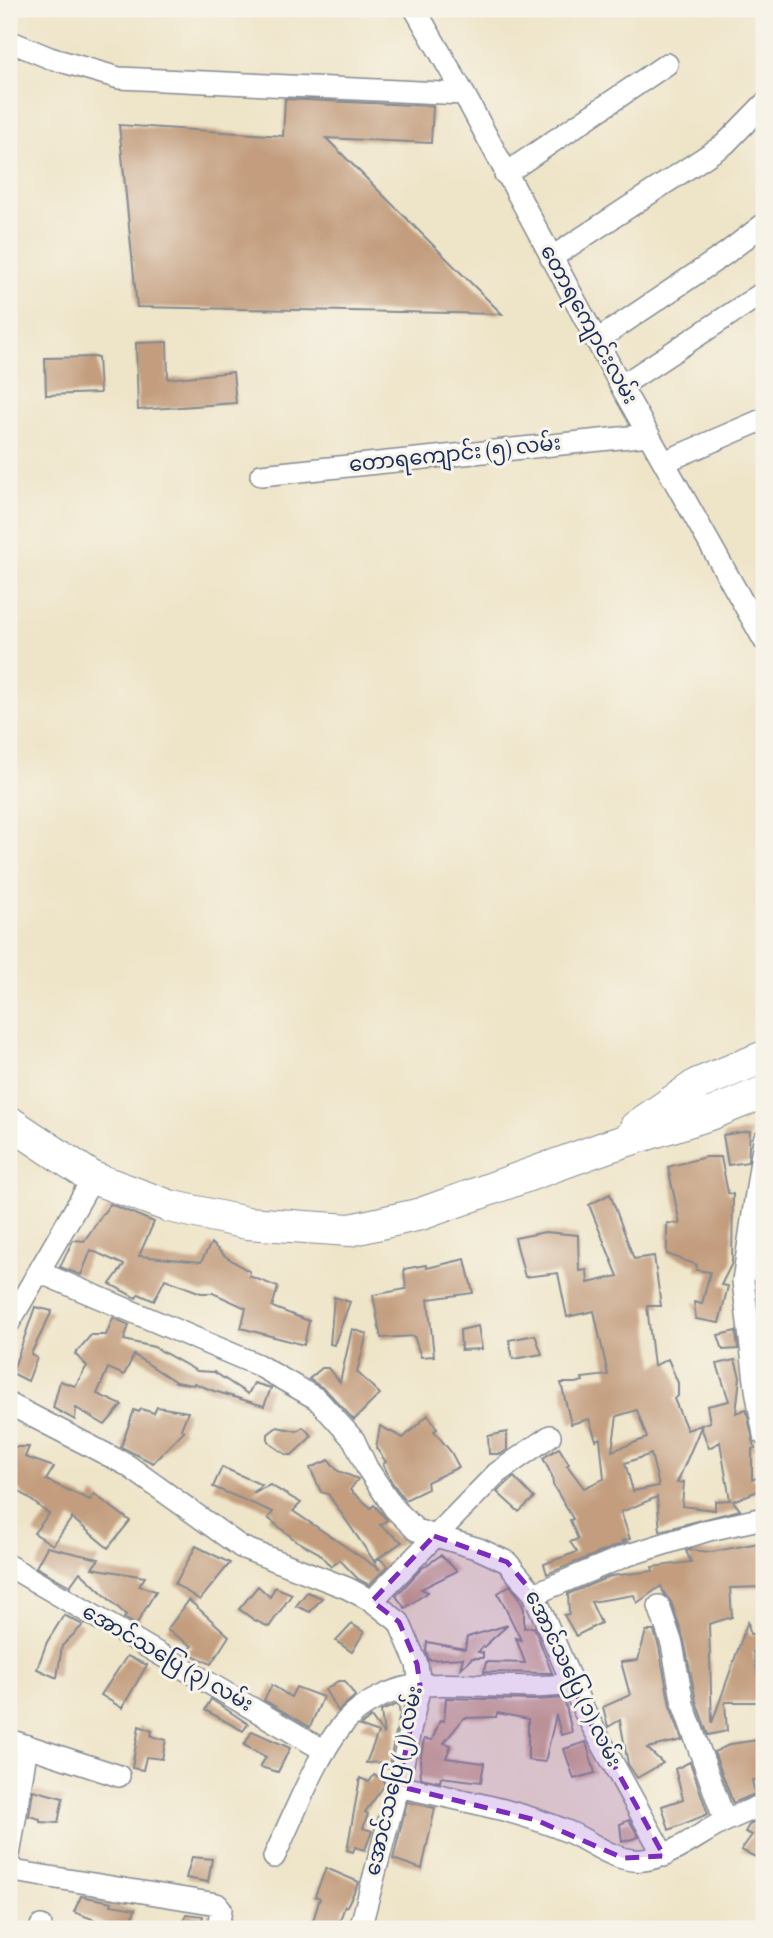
<svg xmlns="http://www.w3.org/2000/svg" width="773" height="1938" font-family="Vollkorn,'Noto Sans Myanmar',serif">
<style>
.building{fill:#c39d7e;fill-rule:evenodd}
.lines{fill:none;stroke-linecap:round;stroke-linejoin:round}
.minor-casing{stroke:#848a92;stroke-width:24}
.highway-casing{stroke:#848a92;stroke-width:34}
.minor{stroke:#fff;stroke-width:21}
.highway{stroke:#fff;stroke-width:32}
.marked{fill:#7b2cbf;fill-opacity:0.2;stroke:#7b2cbf;stroke-width:5;stroke-dasharray:14 9;stroke-linejoin:round}
.labels{text-anchor:middle;dominant-baseline:central;stroke-width:6;stroke-linejoin:round;paint-order:stroke}
.street-label{font-size:21px;fill:#1b2f5e;stroke:#f7f3e8}
</style>
<rect width="100%" height="100%" fill="#f7f3e8"/>
<filter id="ink" filterUnits="userSpaceOnUse"><feTurbulence type="fractalNoise" baseFrequency=".0143" numOctaves="2"/><feDisplacementMap in="SourceGraphic" scale="14" xChannelSelector="R" yChannelSelector="G"/><feConvolveMatrix kernelMatrix="1 2 1 2 8 2 1 2 1" color-interpolation-filters="sRGB"/></filter>
<filter id="wash" filterUnits="userSpaceOnUse"><feTurbulence type="fractalNoise" baseFrequency=".00686" numOctaves="4" result="noise"/><feDisplacementMap in="SourceGraphic" scale="28" xChannelSelector="R" yChannelSelector="G"/><feGaussianBlur stdDeviation="1.57" result="paint"/><feColorMatrix in="noise" values="0 0 0 0 0 0 0 0 0 0 0 0 0 0 0 0 0 1.4 0 .05"/><feComposite in="paint" operator="in"/></filter>
<g filter="url(#wash)">
<rect width="100%" height="100%" fill="#eee4c7"/>
<g id="blocks">
<path class="building" d="M285 99 433 106 431 143 326 138 502 314 137 307 119 125 283 136Z
M167 342 168 379 233 372 236 403 138 410 136 343Z
M98 357 100 393 46 395 45 358Z
M750 1131 748 1162 728 1165 723 1135Z
M705 1157H721L728 1193 733 1194 732 1263 721 1285 728 1286 719 1323 696 1319 694 1302 702 1304 710 1272 696 1270 697 1265 667 1254V1223L680 1224 668 1167Z
M610 1194 634 1259 654 1256 661 1306H647L654 1366 668 1359 678 1383V1396L674 1399 687 1430 710 1422 707 1406 729 1401 717 1364 735 1360 740 1377 736 1413 746 1409 755 1448 752 1449V1480L759 1477 758 1491 733 1501 740 1510 660 1531 657 1497 621 1512 630 1539 620 1541 626 1542 547 1574 544 1564 577 1552 570 1542 578 1539 570 1520 573 1519 553 1485 552 1476 543 1458 559 1448 569 1464 567 1465 584 1488 604 1479 600 1438 596 1440 589 1419 571 1424 561 1383H576L583 1381 582 1378 608 1375 594 1311 567 1317 558 1273 525 1277 515 1238 545 1232 578 1235 579 1271 587 1270 588 1283 618 1276 589 1205ZM637 1410 647 1438 612 1451 617 1416ZM701 1427 709 1448 720 1442 730 1500 715 1501V1510L682 1506 684 1482 677 1483ZM651 1454 659 1486 633 1491 625 1463Z
M110 1204 154 1222 139 1256 201 1262 211 1243 225 1256 250 1272 249 1276 278 1287 272 1307 309 1321 304 1345 241 1328 246 1308 213 1293H201L165 1279 154 1301 139 1294 136 1298 110 1284 124 1265 91 1250 81 1275 60 1267 73 1240 84 1241Z
M465 1259 473 1293 428 1299 434 1356 421 1357 414 1336 381 1338 373 1295 406 1289 404 1269 426 1265 427 1268Z
M334 1297 350 1302 334 1345 330 1344Z
M35 1307 52 1311 31 1354 37 1358 28 1381 12 1373Z
M113 1318 129 1325 124 1340 154 1347 197 1371 214 1372 248 1394 254 1383 271 1388 264 1406 214 1391 194 1383 193 1385 176 1382 134 1355 124 1375 108 1368 97 1394 122 1405 105 1425 76 1408 75 1420 53 1408 60 1381 75 1386 87 1366 75 1354 91 1335H106Z
M478 1326 482 1349 461 1350 460 1330Z
M352 1329 367 1334 357 1372 380 1394 354 1420 326 1390 309 1379 322 1368H328L340 1382Z
M736 1331 738 1349 723 1350 718 1335Z
M535 1335 542 1354 513 1359 509 1340Z
M157 1407 188 1412 181 1429 184 1431 153 1463 121 1447 134 1410 139 1412 141 1409 154 1413Z
M428 1415 437 1429 434 1431 451 1452 459 1467 427 1482 428 1489 405 1500 391 1481 383 1464 386 1462 376 1448 380 1426 403 1438Z
M277 1427 297 1431 303 1427 312 1436 292 1455H287L272 1445 268 1440V1434Z
M507 1432V1450L501 1454H489L488 1436Z
M9 1447H29L25 1457 54 1467 46 1480 90 1500 94 1494 130 1521 108 1548 72 1518 53 1545 34 1533 49 1514 9 1483Z
M329 1460 338 1471 358 1479 350 1490 371 1508 374 1505 387 1520 380 1525 402 1542 374 1561 328 1494 321 1492 310 1468Z
M222 1467 262 1485 253 1493 270 1485 301 1503 293 1511 380 1570 374 1562 379 1558 388 1566 369 1585 358 1579 340 1560 331 1567 319 1553 295 1540 268 1518 273 1512 213 1487Z
M514 1477 534 1498 519 1512 497 1492Z
M764 1542V1587L730 1588 732 1617 709 1624 712 1723 748 1621 750 1634H759L764 1648V1654L753 1652 763 1702H725L727 1731 708 1735 696 1701 684 1640 671 1602 665 1595 661 1586 637 1603 634 1595 591 1602 601 1623 576 1636 564 1615 569 1614 568 1594 611 1576 653 1571 652 1567 691 1562 686 1551 690 1550 711 1552Z
M196 1546 230 1563 200 1600 175 1584Z
M47 1547 99 1559 92 1568 145 1577 139 1586 156 1591 136 1625 124 1618 126 1615 80 1572 70 1586 36 1567Z
M441 1555 457 1571 421 1589 428 1592 405 1608 396 1596 421 1569Z
M510 1585 519 1597 524 1609V1628L534 1627 552 1673 484 1672 486 1662 525 1663 516 1638 521 1640 498 1593Z
M258 1586 270 1597 275 1587 292 1594 269 1627 254 1620 239 1609Z
M307 1592 322 1598 310 1612 296 1606Z
M189 1600 229 1636 211 1664 186 1652 192 1646 167 1630Z
M64 1615 83 1625 62 1646 57 1678 37 1669 47 1642Z
M352 1624 364 1632 352 1652 336 1641Z
M508 1625 478 1652 483 1653V1658H472L460 1669 463 1658 429 1660 426 1651 427 1642 465 1649 467 1637Z
M646 1631H654L659 1647 670 1706 682 1740 647 1748 663 1763 637 1778 628 1764 620 1720 608 1727 603 1707 630 1695 621 1662 638 1660Z
M127 1656 147 1665 122 1708 101 1695Z
M338 1681H345L355 1696 338 1711 325 1690Z
M272 1685 291 1697 296 1687 323 1697 310 1727 264 1700Z
M446 1698 534 1700 564 1698 572 1732 561 1735 556 1715 545 1762 528 1760V1719L497 1713 496 1717 464 1718 444 1743 451 1745 446 1758 484 1763 481 1782 441 1777 440 1782 421 1778 420 1761 424 1739 432 1740 440 1720 444 1721Z
M211 1699 248 1724 243 1731 205 1710Z
M398 1704 400 1714 389 1765 388 1767 387 1762 366 1763 378 1733 360 1726 371 1717 384 1735 381 1711Z
M139 1726 152 1731 151 1736 166 1740 162 1759 146 1757 143 1770 132 1768Z
M252 1731 290 1748 278 1772 260 1767 266 1757 244 1745Z
M764 1739V1778L752 1780 755 1794 733 1803 714 1752 731 1744Z
M586 1742 595 1773 574 1779 564 1749Z
M690 1762 708 1814 669 1830 662 1806 683 1799 675 1769Z
M374 1775 384 1779V1786L365 1812 368 1814 363 1828 372 1831 365 1850 355 1847 353 1852 347 1850 360 1778 369 1782Z
M33 1790 63 1798 58 1823 40 1822V1819L29 1816Z
M407 1802 435 1808 422 1869 393 1859Z
M629 1820 639 1837 622 1842 620 1824Z
M760 1820 761 1827 764 1822V1861L741 1850 752 1835 745 1832 749 1825Z
M192 1857 212 1859 208 1882 186 1878Z
M326 1868 359 1882 347 1906H345L337 1929H327L312 1924 320 1898 315 1896Z
M81 1896 112 1902 111 1905 135 1909 129 1929H112L113 1927 74 1912Z
M186 1914 203 1916 200 1929H181Z"/>
</g>
</g>
<g filter="url(#ink)">
<use href="#blocks" fill-opacity="0" stroke="#848a92" stroke-width="2"/>
<g class="lines">
<defs>
<path id="minor" d="M415 9 464 94 621 386 764 640
M9 41 50 58 119 78 464 94
M505 174 667 64
M551 258 725 144 764 104
M596 341 725 254 764 224
M621 386 764 292
M664 462 764 419
M261 475 649 435
M764 1140 743 1281 756 1389 764 1435
M39 1272 258 1365 317 1399 354 1440 367 1468 394 1508 416 1530 479 1549 507 1562 534 1594 583 1709 664 1856
M9 1323 93 1178
M9 1404 127 1465 241 1547 347 1588 372 1601 399 1622 417 1664 420 1685 398 1786 360 1929
M9 1566 325 1751
M534 1594 625 1556 709 1530 764 1518
M372 1601 497 1473 550 1436
M659 1606 672 1644 683 1704 725 1821
M9 1740 119 1776
M398 1786C455 1799 515 1809 569 1832 592 1842 616 1863 643 1860 673 1857 698 1834 725 1821 738 1815 751 1810 764 1804
M9 1856 27 1746
M274 1857C292 1820 321 1743 350 1717 368 1700 397 1687 422 1685 472 1682 521 1691 571 1684
M9 1863 13 1870 19 1872 217 1904 221 1909 218 1929
M40 1929 41 1926"/>
<path id="highway" d="M9 1122 93 1178 169 1206 247 1223 350 1230 421 1214 606 1147 713 1113 764 1092
M636 1127 698 1084 764 1057"/>
</defs>
<use href="#minor" class="minor-casing"/>
<use href="#highway" class="highway-casing"/>
<use href="#minor" class="minor"/>
<use href="#highway" class="highway"/>
</g>
</g>
<path class="marked" d="M434 1536 507 1562 534 1594 583 1709 664 1856 623 1858 536 1820 398 1786 420 1685 417 1664 399 1622 372 1601Z"/>
<g class="labels">
<g class="street-label">
<text transform="translate(588 325) rotate(61)">တောရကျောင်းလမ်း</text>
<text transform="translate(455 455) rotate(-6)">တောရကျောင်း (၅) လမ်း</text>
<text transform="translate(167 1659) rotate(30)">အောင်သပြေ (၃) လမ်း</text>
<text transform="translate(572 1679) rotate(64)">အောင်သပြေ (၁) လမ်း</text>
<text transform="translate(395 1781) rotate(-77)">အောင်သပြေ (၂) လမ်း</text>
</g>
</g>
<rect width="773" height="1938" fill="none" stroke="#f7f3e8" stroke-width="35"/>
</svg>
